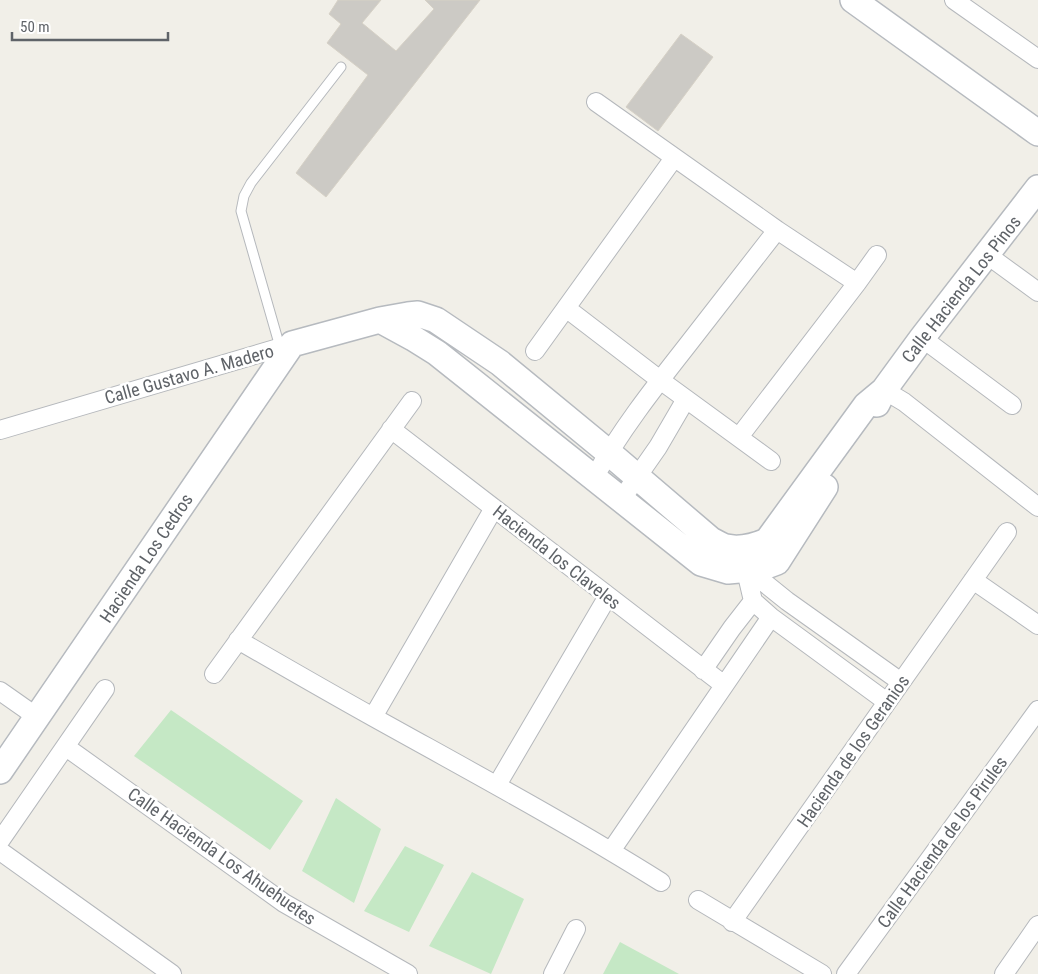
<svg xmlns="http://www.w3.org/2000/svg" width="1038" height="974" font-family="'Roboto Condensed',sans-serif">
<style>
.green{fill:#c5e8c5}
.building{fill:#cccac5;stroke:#d6d1c6}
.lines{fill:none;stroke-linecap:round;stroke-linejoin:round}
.lane-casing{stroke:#b5b8bc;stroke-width:11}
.street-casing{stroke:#b5b8bc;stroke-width:20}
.secondary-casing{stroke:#b6babf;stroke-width:28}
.lane{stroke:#fff;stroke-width:9}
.street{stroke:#fff;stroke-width:18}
.secondary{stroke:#fff;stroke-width:25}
.labels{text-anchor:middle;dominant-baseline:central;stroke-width:5;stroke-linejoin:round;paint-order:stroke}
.street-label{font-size:18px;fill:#5f6368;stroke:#fff}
</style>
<rect width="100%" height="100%" fill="#f1efe8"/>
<path class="green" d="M171 710 303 801 270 850 134 756Z
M336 798 381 829 354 903 302 871Z
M405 846 444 865 409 932 364 911Z
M472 872 524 899 491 974 429 946Z
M620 942 679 974H603Z"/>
<path class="building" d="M338 0H381L362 23 396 51 434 9 425 0H480L326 197 296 173 368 75 327 43 341 24 329 14Z
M681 34 713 57 658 131 626 107Z"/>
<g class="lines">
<defs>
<path id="lane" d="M280 347 241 211 244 196 251 183 341 67"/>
<path id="street" d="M954 0 1038 59
M596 102 777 230 857 283
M986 254 1038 292
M566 308 660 380 771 461
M922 338 1012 405
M535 351 674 158
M884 390 904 402 1038 507
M391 429 724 685
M0 430 292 344
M739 437 857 283 877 255
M594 478C620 431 653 389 686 347 716 308 747 269 777 230
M621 500 658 447 686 399
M743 558 753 601 771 617 887 702
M745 570 761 580 787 601 901 682
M973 580 1038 625
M238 640C283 666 328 692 373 717 470 771 567 823 661 882
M703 670 732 628 753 601
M214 674 412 401
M0 691 37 717
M373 717 494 508
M66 747 284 903 408 974
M497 785 608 596
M0 841 105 689
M0 851 172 974
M611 851 771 617
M698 900 822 974
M732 922 1007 532
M553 974 576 929
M846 974 1038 710
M1004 974 1038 925"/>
<path id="secondary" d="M853 0 1038 133
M380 320 413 338 437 353 701 563 728 571 761 568 777 562 825 487
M877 404 884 390 922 338 1038 188
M0 771 292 344 380 320 408 315 418 314 436 320 500 363 608 452 711 540C716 542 721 546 726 547 739 550 755 546 767 541L866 405 884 390"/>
</defs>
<use href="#lane" class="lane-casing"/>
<use href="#street" class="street-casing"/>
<use href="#secondary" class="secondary-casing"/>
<use href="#lane" class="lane"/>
<use href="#street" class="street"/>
<use href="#secondary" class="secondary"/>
</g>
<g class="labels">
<g class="street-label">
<text transform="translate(961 289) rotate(-52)">Calle Hacienda Los Pinos</text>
<text transform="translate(189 374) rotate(-16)">Calle Gustavo A. Madero</text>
<text transform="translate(557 557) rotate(38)">Hacienda los Claveles</text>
<text transform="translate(146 558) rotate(-56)">Hacienda Los Cedros</text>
<text transform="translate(853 751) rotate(-55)">Hacienda de los Geranios</text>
<text transform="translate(942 842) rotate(-54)">Calle Hacienda de los Pirules</text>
<text transform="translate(222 856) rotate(35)">Calle Hacienda Los Ahuehuetes</text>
</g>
</g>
<path d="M12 32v8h156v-8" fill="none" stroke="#5f6368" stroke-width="2.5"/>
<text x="20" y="32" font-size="15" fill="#5f6368" stroke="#ffffff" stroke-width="4" paint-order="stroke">50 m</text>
</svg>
